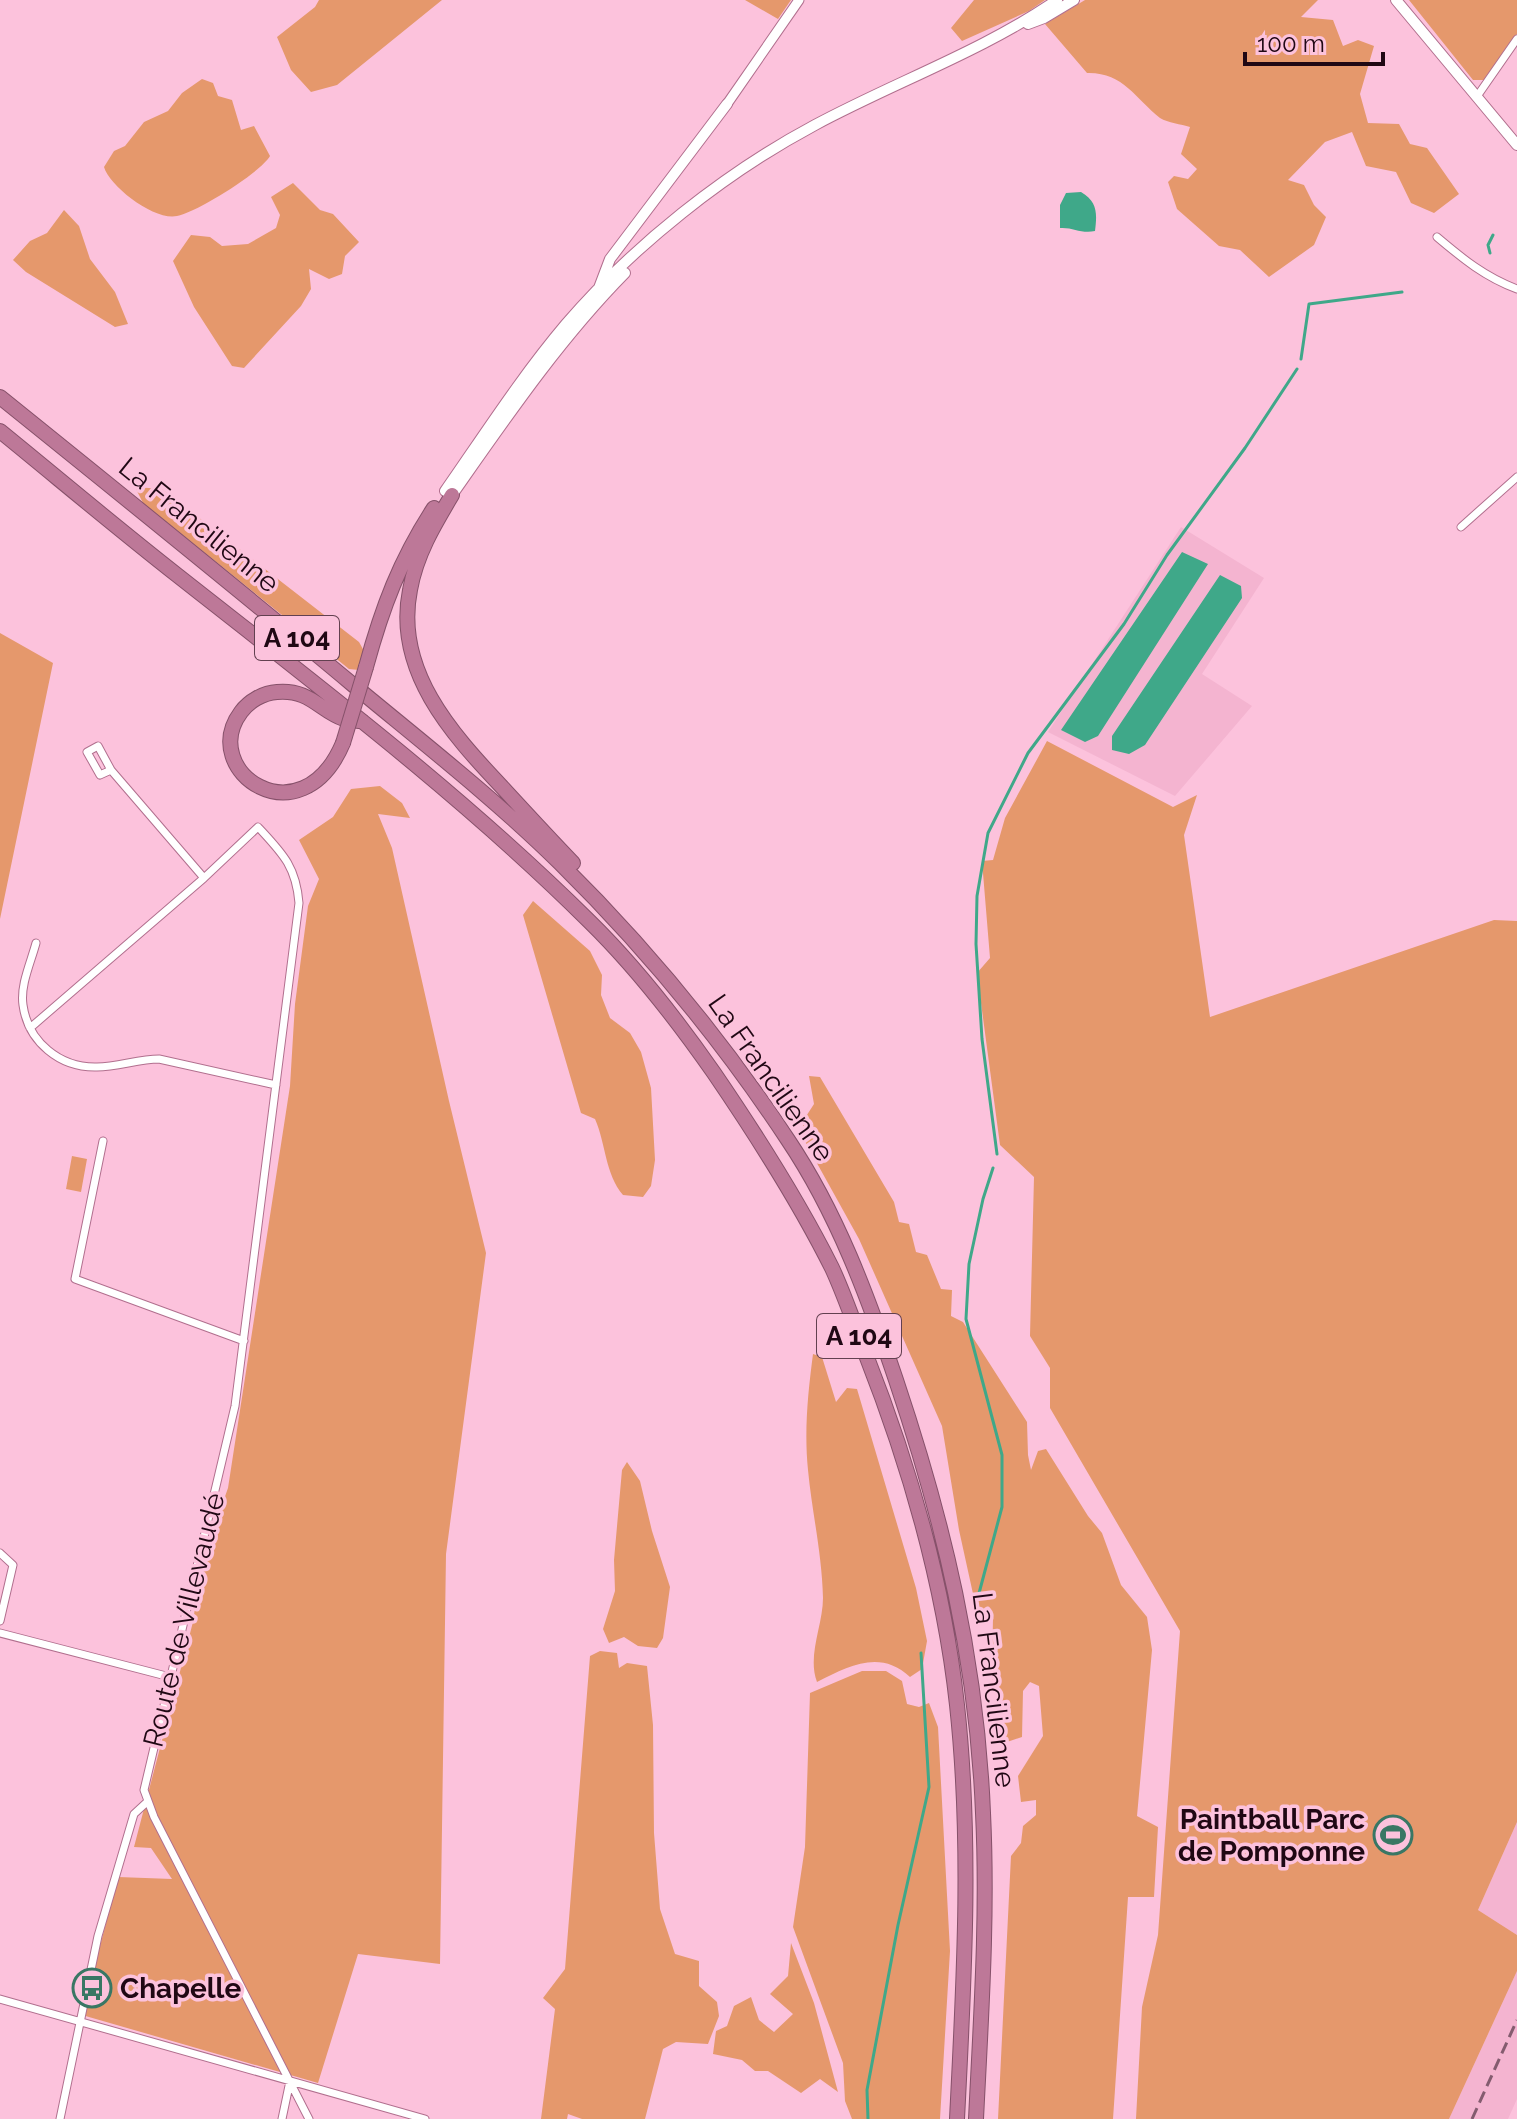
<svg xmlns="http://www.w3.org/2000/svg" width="1517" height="2119" font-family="Raleway,sans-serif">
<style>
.built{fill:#f4b4d0}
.green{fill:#e5986c}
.water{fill:#3fa889}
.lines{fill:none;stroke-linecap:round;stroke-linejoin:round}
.stream{stroke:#3fa889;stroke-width:3}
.minor-casing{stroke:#b16f8e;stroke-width:9}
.tertiary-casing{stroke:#b16f8e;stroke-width:11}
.secondary-casing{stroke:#b16f8e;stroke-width:12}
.motorway-casing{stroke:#86516a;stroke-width:16}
.minor{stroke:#fff;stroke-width:7}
.tertiary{stroke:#fff;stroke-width:9}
.secondary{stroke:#fff;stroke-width:10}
.motorway{stroke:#bd7898;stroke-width:14}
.rail{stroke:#845c6f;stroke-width:3;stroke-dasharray:12 6;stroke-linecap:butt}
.motorway-bridge-casing{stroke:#86516a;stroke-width:16;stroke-linecap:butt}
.motorway-bridge{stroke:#bd7898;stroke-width:14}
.labels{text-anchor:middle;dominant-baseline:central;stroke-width:7;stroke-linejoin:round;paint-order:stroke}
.shield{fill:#fcc2dc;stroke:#624050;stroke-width:2}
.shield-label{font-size:26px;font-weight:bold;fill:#200814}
.street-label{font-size:28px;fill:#200814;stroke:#fcc2dc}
.poi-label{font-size:28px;font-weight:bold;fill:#200814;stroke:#fcc2dc;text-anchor:end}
</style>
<rect width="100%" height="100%" fill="#fcc2dc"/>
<path class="built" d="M1181 527 1264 578 1202 674 1252 706 1175 796 1048 732Z
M1517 1822V1935L1478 1910Z
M1517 1971V2099L1508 2119H1449Z"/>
<path class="green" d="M319 0H442L337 85 311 92 291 70 277 37 315 7Z
M745 0H791L778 19Z
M974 0H1045L1029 11 962 41 951 28Z
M1085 0H1318L1301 17 1333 20 1343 46 1358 40 1374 46 1360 94 1368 123 1399 124 1410 144 1427 148 1459 194 1434 213 1411 203 1396 172 1366 166 1352 132 1325 142 1288 180 1304 185 1314 205 1326 217 1314 245 1269 277 1240 250 1219 246 1177 209 1168 182 1174 176 1188 179 1197 169 1181 154 1190 127C1181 124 1168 123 1160 118 1135 98 1123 72 1087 73L1045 24Z
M1409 0H1517V34L1484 80H1473Z
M202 79 213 83 218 96 232 100 241 130 254 126 270 156C260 173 197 212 177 216 155 221 110 187 104 167L114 151 125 146 144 122 168 111 182 93Z
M293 183 320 210 333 214 359 242 345 256 342 274 329 279 309 269 311 289 301 306 244 368 232 366 194 307 173 261 191 235 210 237 222 246 248 244 276 228 280 215 271 197Z
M64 210 79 226 90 259 115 292 128 324 115 327 26 272 13 260 30 241 47 233Z
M135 487 162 489 359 642 364 651 359 670 349 669 143 503Z
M0 633 53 663 0 919Z
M1047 741 1173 807 1197 795 1184 835 1210 1017 1494 920 1517 921V1822L1478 1910 1517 1935V1971L1449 2119H1136L1142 2007 1158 1935 1180 1631 1050 1408V1368L1030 1336 1034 1177 1000 1145 977 973 990 958 982 861 993 860 1005 818Z
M380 786 402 803 410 818 378 814 392 848 449 1101 486 1253 446 1554 440 1964 358 1954 318 2083 82 2015 118 1877 172 1879 151 1848 134 1847 193 1622 201 1565 228 1488 290 1086 295 1004 308 906 319 879 299 840 333 817 351 789Z
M533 901 590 951 602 975 601 995 610 1018 630 1033 641 1052 651 1088 655 1160 651 1186 643 1197 623 1195C605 1174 606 1144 595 1119L581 1113 523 915Z
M809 1076 820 1077 894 1202 899 1222 909 1224 916 1252 927 1255 941 1289 952 1290 951 1316 963 1322 1027 1422 1028 1455 1031 1470 1038 1451 1046 1449 1088 1516 1102 1533 1121 1585 1147 1617 1152 1650 1137 1816 1158 1827 1154 1897H1128L1113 2119H998L1011 1856 1021 1843 1023 1826 1036 1815V1800L1021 1802 1018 1776 1043 1736 1039 1686 1030 1682 1023 1691 1022 1737 1007 1742 1000 1725 992 1675 993 1617 977 1612 959 1530 942 1426 859 1239 803 1138V1121L814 1104Z
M72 1156 87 1159 81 1192 66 1189Z
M813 1354 822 1357 836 1402 847 1388 857 1389 916 1588 927 1641 922 1669 910 1677C880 1649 849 1666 817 1682 807 1656 823 1625 823 1598 822 1554 812 1512 808 1470 804 1431 808 1392 813 1354Z
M627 1462 640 1481 652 1531 670 1587 663 1638 657 1648 638 1646 624 1637 609 1643 603 1629 615 1591 614 1560 622 1470Z
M600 1651 617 1653 619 1668 627 1663 647 1666 653 1725 654 1833 660 1909 675 1954 699 1961V1986L717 2002 719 2016 708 2044 676 2042 663 2049 645 2119H582L568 2114 567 2119H541L555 2009 543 1998 565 1969 590 1656Z
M862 1671H886L902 1681 907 1704 919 1707 929 1703 938 1727 950 1951 940 2119H852L845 2101 843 2063 793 1927 805 1847 810 1693Z
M791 1943 814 2003 838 2092 820 2079 801 2093 768 2071H755L742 2060 713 2054 716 2031 727 2026 734 2006 751 1997 759 2020 774 2032 793 2014 770 1994 788 1976Z"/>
<path class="water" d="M1081 192C1098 202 1097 214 1095 231 1081 234 1073 227 1060 228V205L1066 193Z
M1182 552 1208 564 1098 736 1085 742 1061 730Z
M1220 575 1241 586 1242 598 1145 745 1129 754 1112 750V736Z"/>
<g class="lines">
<path class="stream" d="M1490 253 1488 245 1493 235
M1301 359 1309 304 1402 292
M997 1154 982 1039 976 944 977 896 988 833 1028 753 1124 624 1167 555 1245 448 1297 369
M978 1597 1002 1507V1455L966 1319 969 1264 983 1199 993 1168
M868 2119 867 2090 898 1925 929 1787 921 1653"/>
<defs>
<path id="minor" d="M1478 95 1517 39
M1437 237C1463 259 1485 277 1517 289
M1461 527 1517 477
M111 770 100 775 87 752 98 746 111 770 204 878
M36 943C31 962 20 985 23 1005 28 1042 60 1068 97 1067 118 1067 138 1059 159 1059L276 1085
M30 1028 204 878 258 827C282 853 296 866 299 903L235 1406 144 1790 154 1817 309 2119
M103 1141 75 1279 244 1341
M0 1553 13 1565 0 1621
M0 1633 170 1677
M0 1999 425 2119
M60 2119 98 1936 134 1814 147 1802
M282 2119 290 2081"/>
<path id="tertiary" d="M727 104 799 0"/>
<path id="secondary" d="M1396 0 1517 145
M1028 24 1044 18 1074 0
M599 288 610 259 727 104
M445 491C484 435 522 376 566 324 633 246 725 173 815 125 895 82 983 51 1057 0
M452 495C506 418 559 340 625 273"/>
<path id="motorway" d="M0 397C118 492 236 587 352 684 422 742 495 799 560 863 645 947 722 1040 788 1140 837 1213 868 1297 896 1380 944 1523 977 1661 983 1813 988 1915 981 2017 976 2119
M0 431C59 479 117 528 177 575 318 686 462 795 589 921 636 967 677 1020 714 1073 757 1136 798 1200 832 1268 845 1296 855 1326 866 1355 910 1467 944 1585 957 1705 972 1843 964 1981 957 2119
M452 495C434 525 416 555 410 590 394 670 451 733 502 787 525 812 549 838 573 863
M366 667C382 608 400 560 434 508
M343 743C301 842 197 771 241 712 249 701 263 693 277 692 310 689 320 711 344 719 350 720 357 721 362 721"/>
</defs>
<use href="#minor" class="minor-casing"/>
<use href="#tertiary" class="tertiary-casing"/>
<use href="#secondary" class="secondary-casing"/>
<use href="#motorway" class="motorway-casing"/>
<use href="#minor" class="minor"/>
<use href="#tertiary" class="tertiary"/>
<use href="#secondary" class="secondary"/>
<use href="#motorway" class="motorway"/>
<path class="rail" d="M1472 2119 1517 2020"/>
<defs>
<path id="motorway-bridge" d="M343 743 366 667"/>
</defs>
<use href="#motorway-bridge" class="motorway-bridge-casing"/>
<use href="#motorway-bridge" class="motorway-bridge"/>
</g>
<defs>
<symbol id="stadium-ring" viewBox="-11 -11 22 22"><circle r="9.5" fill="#fcc2dc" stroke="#397764" stroke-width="1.5"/><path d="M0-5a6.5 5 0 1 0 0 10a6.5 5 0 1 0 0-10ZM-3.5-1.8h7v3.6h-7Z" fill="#397764"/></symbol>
<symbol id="bus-ring" viewBox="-11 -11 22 22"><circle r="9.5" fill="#fcc2dc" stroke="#397764" stroke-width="1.5"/><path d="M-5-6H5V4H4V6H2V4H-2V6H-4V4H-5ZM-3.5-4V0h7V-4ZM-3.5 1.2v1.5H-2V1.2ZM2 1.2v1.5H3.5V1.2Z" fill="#397764"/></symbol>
</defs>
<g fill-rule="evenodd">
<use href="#stadium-ring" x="1371" y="1813" width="44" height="44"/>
<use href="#bus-ring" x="70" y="1966" width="44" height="44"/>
</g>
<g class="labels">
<g class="shield">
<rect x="255" y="616" width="84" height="44" rx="6"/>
<rect x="817" y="1314" width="84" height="44" rx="6"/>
</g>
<g class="shield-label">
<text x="297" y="638">A 104</text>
<text x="859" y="1336">A 104</text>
</g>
<g class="street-label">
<text transform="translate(199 525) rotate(39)">La Francilienne</text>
<text transform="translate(771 1078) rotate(55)">La Francilienne</text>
<text transform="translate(184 1620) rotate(-76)">Route de Villevaudé</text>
<text transform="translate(994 1690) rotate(83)">La Francilienne</text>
</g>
<g class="poi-label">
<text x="1365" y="1819">Paintball Parc<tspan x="1365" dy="32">de Pomponne</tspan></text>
<text x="120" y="1988" text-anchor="start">Chapelle</text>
</g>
</g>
<path d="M1245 52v12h138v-12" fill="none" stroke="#200814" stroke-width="4"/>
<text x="1257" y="52" font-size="24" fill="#200814" stroke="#fcc2dc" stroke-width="6" paint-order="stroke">100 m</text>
</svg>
